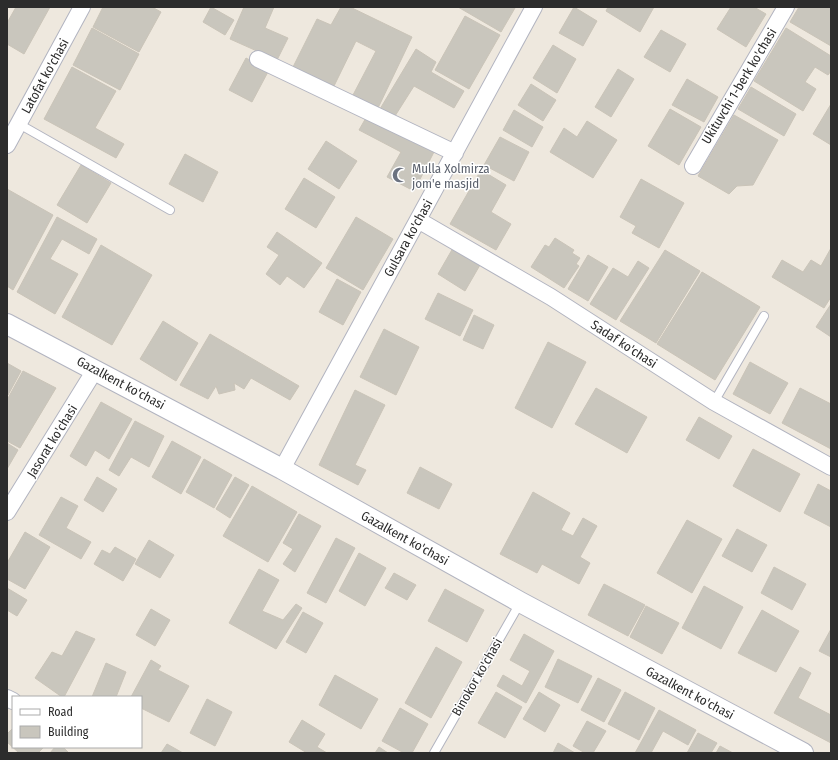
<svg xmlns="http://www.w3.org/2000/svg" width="838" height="760" font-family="'Fira Sans Condensed',sans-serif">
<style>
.building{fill:#c9c6bd;stroke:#cac4b8}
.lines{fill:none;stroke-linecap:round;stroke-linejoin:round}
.service-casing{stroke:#b2b4c0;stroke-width:10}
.minor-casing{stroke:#b2b4c0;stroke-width:18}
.tertiary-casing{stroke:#b2b4c0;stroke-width:22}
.service{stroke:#fff;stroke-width:8}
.minor{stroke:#fff;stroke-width:16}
.tertiary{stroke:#fff;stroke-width:20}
.labels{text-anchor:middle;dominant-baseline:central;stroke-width:3;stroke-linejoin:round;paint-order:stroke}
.street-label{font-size:13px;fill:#2c2c2c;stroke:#fff}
.worship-label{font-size:13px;fill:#5b616d;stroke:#fff;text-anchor:start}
</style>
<rect width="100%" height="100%" fill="#eee8de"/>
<path class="building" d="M16 7H50L24 54 7 44V23Z
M103 7H152L161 12 139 52 93 27Z
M211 7 234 20 225 35 203 22Z
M244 7H274L265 28 288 38 277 60 230 39Z
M341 7H350L412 37 378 108 353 95 376 51 356 41 334 86 293 67 317 19 331 25Z
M458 7H513L515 8 501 32Z
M574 7 597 21 583 46 559 33Z
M608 7H654L640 32 606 11Z
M731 7H754L766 14 746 47 717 29Z
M799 7H831V46L790 22Z
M465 16 500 35 469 89 435 70Z
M92 28 139 54 120 90 73 65Z
M786 28 831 56V71L828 75 815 67 805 82 816 89 803 111 754 81Z
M661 30 686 44 670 72 644 57Z
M553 45 576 59 557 93 533 78Z
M416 49 436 62 431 72 464 91 454 108 414 86 395 116 380 109Z
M246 58 269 70 252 102 229 90Z
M72 67 116 91 95 128 124 144 116 158 44 119Z
M618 69 634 79 611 117 595 107Z
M687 79 718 97 704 122 672 105Z
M531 84 556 100 543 121 518 105Z
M751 87 796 114 784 136 738 109Z
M831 104V145L813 134Z
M670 109 701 127 679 165 648 146Z
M514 110 543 127 532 147 503 130Z
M734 115 778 140 753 185 737 186 729 194 698 176Z
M367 116 435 150 414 191 387 177 401 152 359 130Z
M587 121 617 140 593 178 550 152 564 128 577 137Z
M500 137 529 152 514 181 484 165Z
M326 141 357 161 339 189 308 169Z
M185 154 218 172 203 202 169 184Z
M81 165 111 183 87 223 57 205Z
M481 170 506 185 491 212 511 224 496 250 450 224Z
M304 178 335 197 316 228 285 209Z
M641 179 684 203 659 248 632 233 636 226 620 217Z
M7 189 53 215 13 290 7 286Z
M57 217 97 239 89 254 62 239 50 259 78 274 55 314 17 292Z
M356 217 393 239 363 290 326 268Z
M277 232 322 263 304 288 287 276 280 285 266 274 279 255 267 247Z
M555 238 574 250 572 253 580 258 576 264 579 266 564 288 531 267 545 245 549 247Z
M101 245 152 275 112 345 62 317Z
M453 248 480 265 465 291 438 274Z
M831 248V297L824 308 772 277 782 260 803 272 811 260 821 266Z
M665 250 700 271 656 343 620 321Z
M588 255 608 267 588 301 568 289Z
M638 261 649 268 616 320 590 304 613 268 628 277Z
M702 272 760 307 715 380 657 344Z
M337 279 361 292 343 325 319 312Z
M438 293 473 310 460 336 425 319Z
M831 304V337L816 327Z
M474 315 494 325 483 349 463 340Z
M163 321 198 343 176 381 140 359Z
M384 329 419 347 396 395 360 377Z
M210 334 299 386 290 400 251 378 244 389 234 383 235 390 219 394 216 386 208 399 180 385Z
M548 342 586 362 552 428 515 408Z
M750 362 788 383 770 414 733 394Z
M7 363 21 371 8 395 7 394Z
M23 371 56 388 20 448 7 441V400Z
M596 388 647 417 627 453 575 424Z
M800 388 831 404V449L782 423Z
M355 390 385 405 355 465 366 470 358 485 319 465Z
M101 402 132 419 109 459 95 450 86 466 70 456Z
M699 417 732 436 719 459 686 440Z
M135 421 164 436 149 467 131 457 119 476 109 470Z
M172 441 201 457 181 494 152 477Z
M7 443 18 450 7 469Z
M753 449 800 474 780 512 733 486Z
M204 459 232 475 214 508 186 492Z
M420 467 452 484 439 509 407 493Z
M97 477 117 489 103 512 84 500Z
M235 477 249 485 230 518 216 509Z
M818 484 831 491V527L804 513Z
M252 486 297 512 268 562 223 536Z
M533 492 570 513 561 530 573 536 583 518 597 526 580 557 590 563 579 584 542 564 537 573 500 554Z
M61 497 78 506 66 528 91 542 81 559 39 535Z
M299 514 321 526 295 572 283 564 293 549 283 543Z
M687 520 722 539 692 593 657 573Z
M737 529 767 545 752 572 722 556Z
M25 532 50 547 25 589 7 579V563Z
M336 538 355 548 326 603 307 593Z
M149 540 174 555 160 578 135 564Z
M115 547 136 559 123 581 94 564 102 550 110 554Z
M359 553 386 568 365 606 339 591Z
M774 567 806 584 792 610 761 593Z
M259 569 279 580 262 611 283 620 296 604 302 608 276 649 229 623Z
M394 573 416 585 407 600 385 588Z
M604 584 645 605 628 636 588 615Z
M704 586 743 607 721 649 682 628Z
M7 588 27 600 17 616 7 610Z
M445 589 484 610 467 642 428 621Z
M646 606 679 623 662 654 630 637Z
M151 609 170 620 155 646 136 635Z
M762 610 799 631 776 672 738 653Z
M303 612 323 623 306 653 286 642Z
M831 629V657L819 651Z
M76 631 95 639 64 697H62L35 678 52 652 62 656Z
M524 634 554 651 526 703 497 686 503 675 522 686 530 671 510 660Z
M436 647 462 662 431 718 405 703Z
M558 659 592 676 578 703 545 687Z
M151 660 161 666 158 670 189 686 169 722 141 708V697H131Z
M106 663 126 672 116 697H92Z
M800 667 811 673 798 698 831 715V743L774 713Z
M335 675 378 699 361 729 319 705Z
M598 678 621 690 604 722 581 710Z
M496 692 522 707 505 738 478 723Z
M539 692 560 705 545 732 523 719Z
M625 692 655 708 639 740 608 724Z
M207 699 232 712 215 746 190 733Z
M400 708 428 724 412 753H404L382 741Z
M659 710 696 730 688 745 663 731 651 753H635Z
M302 720 325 734 317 747 327 753H307L289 742Z
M587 721 606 731 593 753H585L573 746Z
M13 728V747H44L38 753H19L7 742V734Z
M698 733 717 743 711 753H687Z
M558 743 575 753H553Z
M167 744 183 753H161Z
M720 746 733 753H716Z
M55 747H63L69 753H50Z
M379 747 388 753H375Z"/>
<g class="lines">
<defs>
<path id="service" d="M19 124 170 210
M714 402 764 316
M434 753 520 603"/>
<path id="minor" d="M258 59 455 153
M7 145 82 7
M693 166 786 7
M418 220 551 297 714 402 831 467
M282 469 534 7
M7 512 95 370
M7 698 13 701"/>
<path id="tertiary" d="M7 324 282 469 520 602 803 753"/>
</defs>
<use href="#service" class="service-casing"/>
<use href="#minor" class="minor-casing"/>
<use href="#tertiary" class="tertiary-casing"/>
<use href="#service" class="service"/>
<use href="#minor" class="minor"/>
<use href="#tertiary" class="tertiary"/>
</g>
<defs>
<symbol id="mosque-bare" viewBox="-9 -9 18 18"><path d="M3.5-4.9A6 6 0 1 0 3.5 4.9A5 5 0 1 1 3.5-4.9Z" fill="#6b7280" stroke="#fff" stroke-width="2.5" paint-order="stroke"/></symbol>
</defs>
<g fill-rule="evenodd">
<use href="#mosque-bare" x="389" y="164" width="22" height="22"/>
</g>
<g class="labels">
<g class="street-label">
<text transform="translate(45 76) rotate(-61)">Latofat ko'chasi</text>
<text transform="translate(739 86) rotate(-59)">Ukituvchi 1-berk ko'chasi</text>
<text transform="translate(408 238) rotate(-61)">Gulsara ko'chasi</text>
<text transform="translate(624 344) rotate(33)">Sadaf ko'chasi</text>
<text transform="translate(121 383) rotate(28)">Gazalkent ko'chasi</text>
<text transform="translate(52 441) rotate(-58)">Jasorat ko'chasi</text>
<text transform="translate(405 538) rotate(29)">Gazalkent ko'chasi</text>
<text transform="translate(477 677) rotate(-60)">Binokor ko'chasi</text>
<text transform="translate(690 693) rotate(28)">Gazalkent ko'chasi</text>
</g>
<g class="worship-label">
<text x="412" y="168">Mulla Xolmirza<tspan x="412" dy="15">jom'e masjid</tspan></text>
</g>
</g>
<rect width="838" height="760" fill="none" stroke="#2c2c2c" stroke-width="16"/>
<rect x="12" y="696" width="130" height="52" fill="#ffffff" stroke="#ababab"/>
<rect x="20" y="709" width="20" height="6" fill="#ffffff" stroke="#ababab"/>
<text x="48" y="716" font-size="12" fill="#2c2c2c">Road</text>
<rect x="20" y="726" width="20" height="12" fill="#c9c6bd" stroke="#ababab"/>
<text x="48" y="736" font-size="12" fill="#2c2c2c">Building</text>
</svg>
